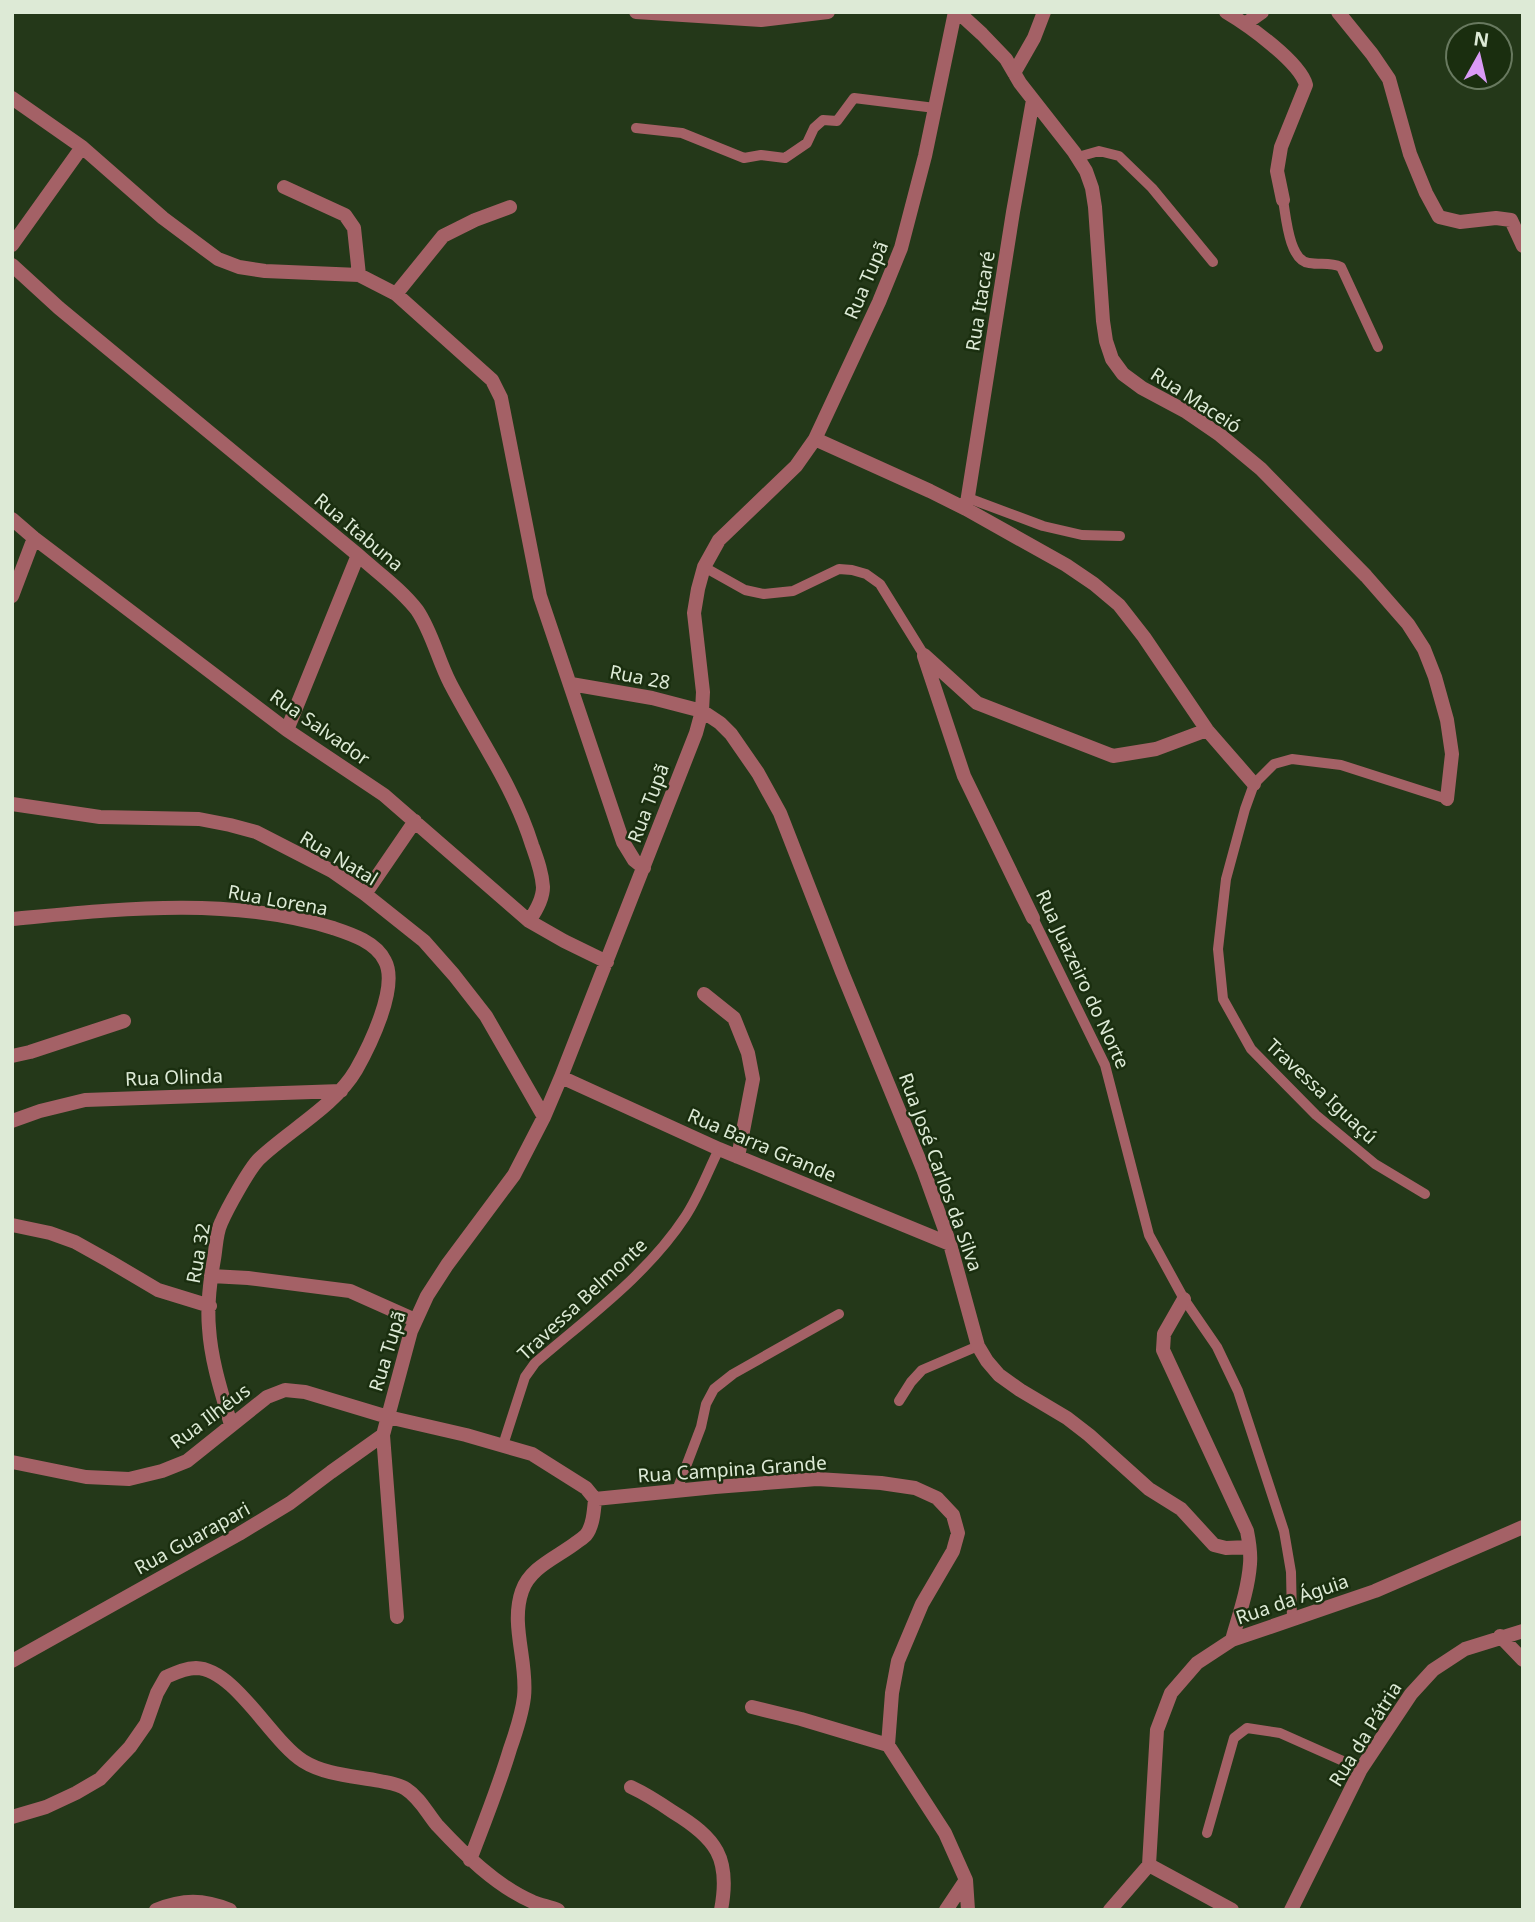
<svg xmlns="http://www.w3.org/2000/svg" width="1535" height="1922" font-family="'Noto Sans',sans-serif">
<style>
.lines{fill:none;stroke-linecap:round;stroke-linejoin:round}
.service{stroke:#a46166;stroke-width:10}
.minor{stroke:#a46166;stroke-width:14}
.labels{text-anchor:middle;dominant-baseline:central;stroke-width:5;stroke-linejoin:round;paint-order:stroke}
.street-label{font-size:19px;fill:#ddead6;stroke:#1a2e0f}
</style>
<rect width="100%" height="100%" fill="#243819"/>
<g class="lines">
<path class="service" d="M636 128 682 133 744 158 761 155 785 158 807 143 814 128 823 120 837 121 854 98 935 108
M1078 157 1099 151 1119 156 1152 188 1213 262
M1283 200C1286 216 1289 261 1309 263 1321 265 1330 262 1341 267L1378 347
M968 498 1043 526 1082 535 1120 536
M704 567 745 590 764 594 793 591 839 569 852 570 866 574 880 584 924 655
M1033 918 1105 1065 1149 1235 1184 1299 1217 1347 1238 1391 1284 1531 1291 1572 1292 1619
M1425 1194 1375 1164 1316 1115 1251 1049 1223 999 1218 949 1226 879 1245 809 1254 784 1274 764 1292 759 1341 765 1447 799
M899 1401 911 1382 922 1370 978 1346
M503 1445 525 1377 535 1363C587 1318 647 1275 685 1217 699 1196 708 1171 719 1149
M677 1490 701 1427 706 1404 714 1389 733 1374 839 1314
M1207 1833 1234 1738 1247 1728 1280 1733 1361 1769"/>
<path class="minor" d="M636 12 761 20 828 12
M958 12 982 34 1006 59 1020 83 1074 152 1086 171 1092 188 1095 207 1103 321 1106 341 1112 359 1123 374 1142 388 1185 411 1220 435 1261 469 1366 576 1408 624 1424 649 1435 677 1447 720 1452 754 1447 799
M1226 12C1248 25 1300 62 1306 85L1281 147 1277 171 1283 200
M1338 12 1372 54 1389 79 1410 154 1426 193 1439 217 1460 222 1496 218 1511 220 1523 246
M1245 24 1262 12
M1014 73 1034 38 1044 12
M12 98 82 147 163 218 218 259 239 267 265 271 359 275 396 294 492 380 501 398 540 596 623 842 634 860 644 868
M284 187 345 215 354 228 359 275
M12 245 82 147
M12 265 59 308 358 555C378 573 401 589 417 610 432 632 438 660 450 683 478 737 514 787 532 845 537 859 542 872 543 887 543 899 536 911 529 921
M396 294 443 236 475 220 510 207
M815 439 930 491 966 509 1066 565 1094 584 1119 605 1144 637 1207 730 1254 784
M966 509 1013 212 1033 100
M12 519 34 538 287 730 384 795 529 921 564 941 607 962
M12 596 34 538
M924 655 977 703 1113 756 1156 749 1207 730
M924 656 964 776 1033 918
M571 684 652 698 702 711 720 723 731 734 758 773 780 813 842 972 923 1169 950 1244 978 1346 987 1361 999 1375 1020 1390 1067 1418 1089 1435 1149 1489 1181 1509 1214 1545 1226 1548 1249 1547
M287 730 358 555
M12 804 100 817 199 819 230 825 256 832 332 871 365 894 424 941 454 975 486 1016 544 1117
M365 894 415 821
M12 919C119 909 228 896 333 928 351 934 376 942 385 961 399 987 369 1047 356 1070 335 1106 288 1131 259 1159 249 1169 227 1209 221 1223 216 1233 216 1248 214 1259 210 1281 207 1306 209 1328 211 1361 222 1394 231 1425
M704 994 734 1018 748 1053 753 1079 738 1157
M12 1056 30 1052 124 1021
M561 1077 719 1149 950 1244
M12 1121 40 1111 85 1100 341 1091
M12 1225 50 1233 75 1242 109 1261 158 1290 210 1306
M211 1276 248 1278 350 1291 415 1320
M1184 1299 1164 1334 1163 1350 1247 1531C1249 1541 1251 1553 1250 1564 1248 1590 1239 1615 1232 1640
M12 1462 86 1477 129 1479 162 1471 187 1461 267 1397 285 1390 305 1392 388 1417 466 1435 532 1454 586 1488 595 1499C594 1511 593 1526 586 1535 583 1538 580 1540 577 1542 558 1557 530 1567 522 1591 510 1625 528 1662 524 1697 522 1714 516 1732 510 1749 499 1786 484 1823 470 1860
M595 1499 715 1487 817 1479 881 1483 915 1488 937 1498 953 1515 958 1533 953 1551 922 1604 898 1661 892 1693 888 1745
M397 1617 383 1435 411 1331 427 1296 447 1265 514 1175 544 1117 561 1077 696 733 702 711 703 692 694 613 698 589 704 567 719 540 796 466 815 439 879 302 901 248 925 156 955 12
M1500 1636 1523 1660
M12 1661 239 1534 290 1503 331 1472 383 1435
M752 1707 801 1719 888 1745 945 1833 966 1880 968 1910
M631 1787C646 1794 660 1803 673 1812 716 1838 731 1858 721 1910
M12 1817 46 1807 76 1793 100 1779 130 1747 146 1724 157 1693 166 1677C175 1673 185 1668 196 1668 235 1669 271 1741 303 1761 325 1775 355 1776 380 1781 389 1783 399 1784 406 1789 420 1798 427 1813 437 1825 464 1854 496 1886 533 1902 541 1905 550 1907 558 1910
M1149 1865 1157 1730 1171 1693 1197 1663 1232 1640 1375 1591 1523 1527
M1149 1865 1232 1910
M156 1910C183 1899 203 1899 230 1910
M946 1910 966 1880
M1110 1910 1149 1865
M1291 1910 1361 1769 1411 1694 1433 1670 1465 1649 1523 1631"/>
</g>
<g class="labels">
<g class="street-label">
<text transform="translate(866 280) rotate(-67)">Rua Tupã</text>
<text transform="translate(980 301) rotate(-81)">Rua Itacaré</text>
<text transform="translate(1196 400) rotate(33)">Rua Maceió</text>
<text transform="translate(359 532) rotate(40)">Rua Itabuna</text>
<text transform="translate(640 677) rotate(11)">Rua 28</text>
<text transform="translate(320 727) rotate(35)">Rua Salvador</text>
<text transform="translate(648 803) rotate(-69)">Rua Tupã</text>
<text transform="translate(339 858) rotate(31)">Rua Natal</text>
<text transform="translate(278 900) rotate(10)">Rua Lorena</text>
<text transform="translate(1083 979) rotate(65)">Rua Juazeiro do Norte</text>
<text transform="translate(174 1077) rotate(-2)">Rua Olinda</text>
<text transform="translate(1322 1091) rotate(43)">Travessa Iguaçú</text>
<text transform="translate(762 1145) rotate(23)">Rua Barra Grande</text>
<text transform="translate(941 1172) rotate(70)">Rua José Carlos da Silva</text>
<text transform="translate(198 1253) rotate(-80)">Rua 32</text>
<text transform="translate(582 1299) rotate(-43)">Travessa Belmonte</text>
<text transform="translate(387 1351) rotate(-73)">Rua Tupã</text>
<text transform="translate(210 1416) rotate(-37)">Rua Ilhéus</text>
<text transform="translate(732 1469) rotate(-4)">Rua Campina Grande</text>
<text transform="translate(192 1538) rotate(-29)">Rua Guarapari</text>
<text transform="translate(1292 1599) rotate(-19)">Rua da Águia</text>
<text transform="translate(1365 1734) rotate(-58)">Rua da Pátria</text>
</g>
</g>
<rect width="1535" height="1922" fill="none" stroke="#ddead6" stroke-width="28"/>
<g transform="translate(1479 56) rotate(8)"><circle r="33" fill="#1a2e0f" stroke="#68795f" stroke-width="2"/>
<path d="M0-5L12 26L0 18L-12 26Z" fill="#da9af6"/>
<text y="-10" font-size="19" font-weight="bold" text-anchor="middle" fill="#ddead6">N</text>
</g>
</svg>
